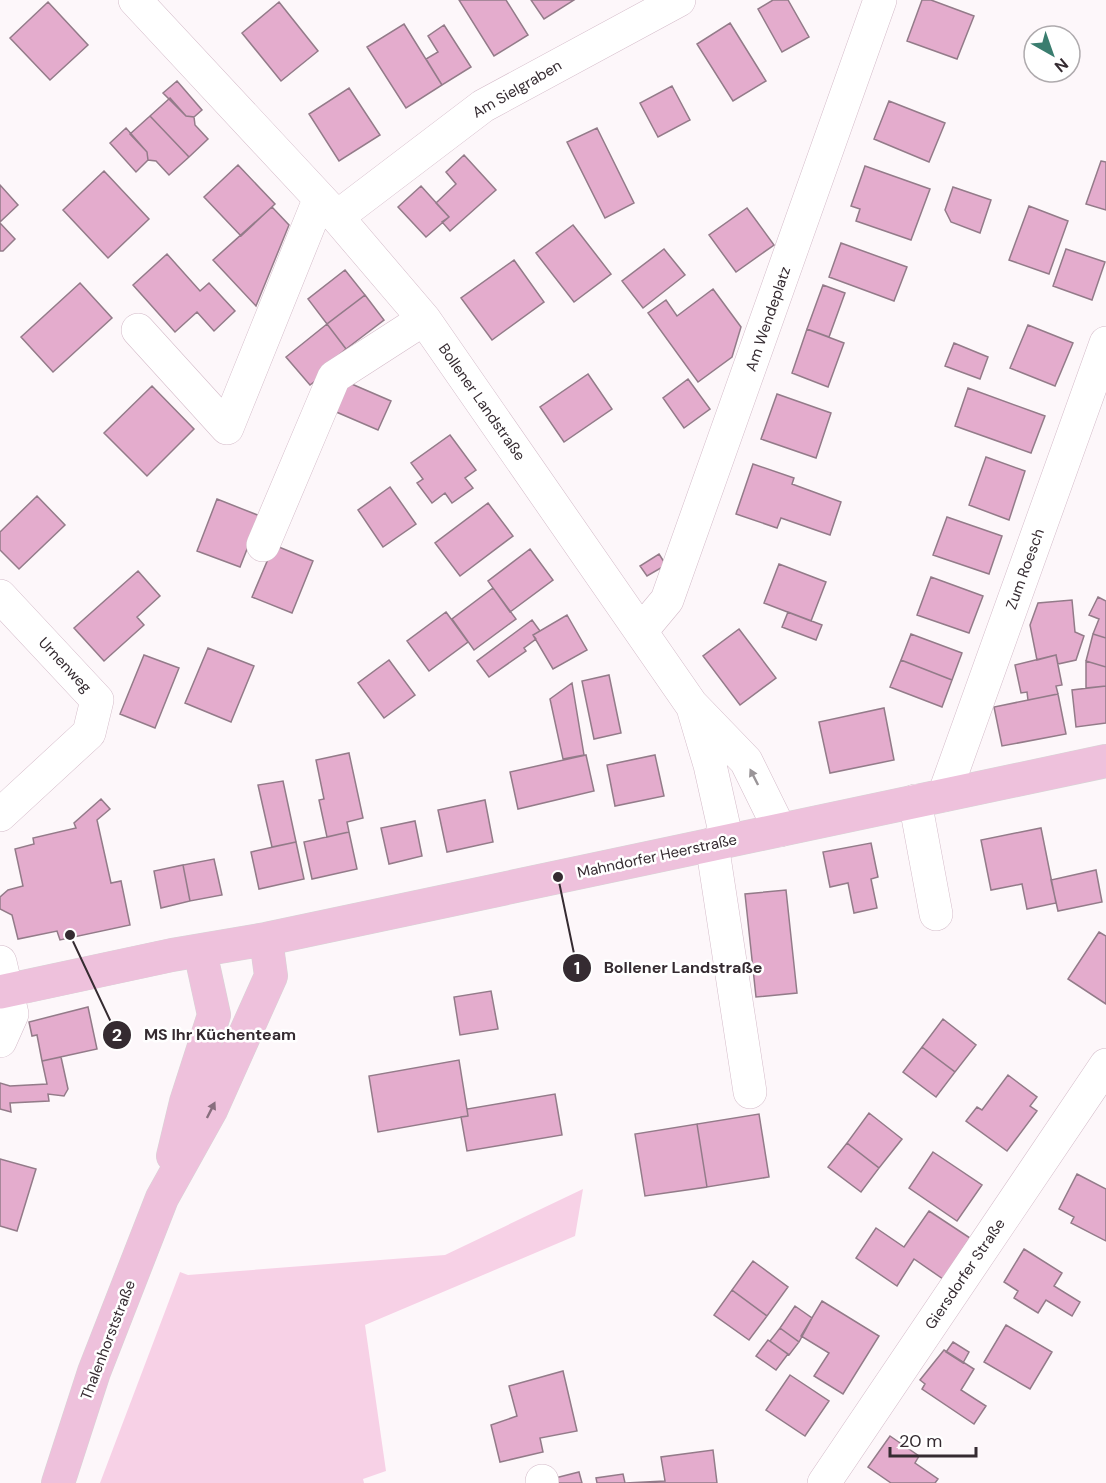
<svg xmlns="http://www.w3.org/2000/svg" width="1106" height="1483" font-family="'DM Sans',sans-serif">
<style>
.green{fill:#f7d1e6}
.building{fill:#e4accd;stroke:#937b89;stroke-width:1.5}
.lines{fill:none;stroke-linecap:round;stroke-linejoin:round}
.minor-casing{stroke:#d4bbc9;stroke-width:34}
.major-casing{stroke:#d7d5d6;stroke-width:34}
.minor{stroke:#fff;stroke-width:33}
.major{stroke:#eec1dc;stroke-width:33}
.oneway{fill:#9a9598}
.oneway2{fill:#886e7e}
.labels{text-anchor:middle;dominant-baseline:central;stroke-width:5;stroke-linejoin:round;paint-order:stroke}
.street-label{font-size:15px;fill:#352b31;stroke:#fff}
.leader{fill:none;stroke:#352b31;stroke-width:2}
.callout-dot{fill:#352b31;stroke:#fff;stroke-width:2}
.mark-label{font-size:18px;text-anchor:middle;font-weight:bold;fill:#fff}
.callout-label{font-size:16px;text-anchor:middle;font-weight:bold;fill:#352b31;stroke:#fff;stroke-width:5;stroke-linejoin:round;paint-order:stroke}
</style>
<rect width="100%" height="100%" fill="#fdf7fa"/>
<path class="green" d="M583 1189 575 1236 365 1325 386 1471 363 1479 364 1483H100L180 1272 188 1275 445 1255Z"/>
<path class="building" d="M459 0H506L528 35 494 56Z
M531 0H574L544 19Z
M773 0H788L809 37 782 52 758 9Z
M922 0H931L974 16 957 59 907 41Z
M48 2 88 45 50 80 10 38Z
M279 2 318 51 281 81 242 33Z
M730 23 766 81 733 101 697 44Z
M404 24 442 85 406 108 367 47Z
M444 25 471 67 442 85 426 59 438 52 428 36Z
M177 81 202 110 194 117 186 116 163 93Z
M672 86 690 120 658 137 640 103Z
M349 88 380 135 339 161 309 114Z
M170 98 186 116 194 117 195 125 208 139 189 157 150 116Z
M889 101 945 123 929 162 874 139Z
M150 116 189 157 169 175 156 161 148 160 147 152 130 134Z
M126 128 147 152 148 160 136 172 110 143Z
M597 128 634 203 605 218 567 142Z
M464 155 496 190 450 231 442 222 449 217 436 203 456 184 446 172Z
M1101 161 1106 162V210L1086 204Z
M238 165 275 204 241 236 204 197Z
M865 166 930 189 911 240 856 221 860 209 851 206Z
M104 171 149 219 108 258 63 210Z
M0 185 18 205 0 222Z
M421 186 449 217 426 237 398 207Z
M953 187 991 200 980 233 951 222 945 210Z
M1029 206 1068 221 1049 274 1009 260Z
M272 207 289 225 256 306 213 260Z
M747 208 774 245 736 272 709 235Z
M0 223 15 239 3 251H0Z
M573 225 611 274 574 302 536 253Z
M841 243 907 267 894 301 829 277Z
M664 249 685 275 643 308 622 281Z
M1066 249 1105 262 1092 300 1053 286Z
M167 254 200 291 209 283 235 311 214 331 197 312 175 332 133 285Z
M514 260 544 302 492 340 461 298Z
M345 270 365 295 327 324 308 299Z
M80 283 112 318 53 372 21 337Z
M823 285 845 293 829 337 807 329Z
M713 289 741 327 732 357 698 382 648 313 666 300 677 316Z
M365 295 384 320 346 349 327 324Z
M327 324 346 349 329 363 333 367 310 385 286 357Z
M1028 325 1073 343 1055 386 1010 368Z
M807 329 844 343 828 387 792 373Z
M954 343 988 357 980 379 945 366Z
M588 374 612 409 564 442 540 407Z
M688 379 710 409 684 428 663 398Z
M347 382 391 401 378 430 334 411Z
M152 386 194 429 147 476 104 433Z
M968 388 1045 416 1031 453 955 426Z
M777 394 831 413 816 458 761 439Z
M450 435 476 470 465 478 473 488 452 503 445 493 432 503 417 483 423 479 411 463Z
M986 457 1025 471 1009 520 969 505Z
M753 464 794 478 792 484 841 502 830 535 781 518 777 528 736 514Z
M390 487 416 524 383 547 358 510Z
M37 496 65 525 19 569 0 550V532Z
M217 499 260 516 240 567 197 551Z
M488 503 513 536 460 576 435 543Z
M947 517 1002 536 989 574 933 555Z
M274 545 313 561 292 613 252 597Z
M530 549 553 580 510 612 488 581Z
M659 554 666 565 647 576 640 566Z
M779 564 826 582 811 621 764 603Z
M138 571 160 596 137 617 144 625 104 661 74 628Z
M931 577 983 596 969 633 917 615Z
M493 588 516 619 474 650 452 619Z
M1098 597 1106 601V638L1093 634 1099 619 1089 615Z
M1072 600 1075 632 1084 636 1076 660 1058 664 1056 655 1037 660 1030 625 1038 603Z
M446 612 468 642 429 671 407 641Z
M788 612 822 625 816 640 782 627Z
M567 615 587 650 553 669 533 635Z
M532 620 540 631 533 635 536 639 524 648 526 651 489 677 477 661Z
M739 629 776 678 740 705 703 656Z
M911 634 962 653 952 680 901 660Z
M1093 634 1106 638V667L1086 661Z
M208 648 254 666 231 722 185 703Z
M144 655 179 668 155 728 120 714Z
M1056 655 1062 685 1056 686 1058 694 1028 700 1027 692 1021 693 1015 665Z
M389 660 415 695 384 718 358 683Z
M901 660 952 680 942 707 890 687Z
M1086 661 1106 667V686L1086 688Z
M609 675 621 733 594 739 582 681Z
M572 683 584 755 563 759 550 699Z
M1106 686V723L1076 727 1072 690Z
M1058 694 1066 734 1002 746 994 707Z
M884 708 894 760 830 773 819 722Z
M349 753 363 818 347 822 349 832 327 837 319 800 324 799 316 760Z
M586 755 594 791 518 809 510 772Z
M655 755 664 796 615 806 607 765Z
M283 781 296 842 272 847 258 785Z
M101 799 110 809 97 820 111 883 121 881 130 925 60 940 57 931 18 939 12 915 0 909V897L8 890 23 886 15 849 34 844 33 838 76 828 74 823Z
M485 800 493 842 447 852 438 810Z
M415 821 422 856 389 864 381 828Z
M1041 828 1056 903 1027 909 1022 884 991 890 981 840Z
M349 832 357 869 312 879 304 842Z
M296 842 304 879 259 889 251 852Z
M871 843 878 877 871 879 877 908 854 913 848 883 830 887 823 852Z
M214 859 222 895 190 901 183 865Z
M183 865 190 901 161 908 154 871Z
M1096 870 1102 902 1058 911 1051 880Z
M786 890 797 993 756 997 745 894Z
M1099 932 1106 936V1004L1068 979Z
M491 991 498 1029 460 1035 454 997Z
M88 1007 97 1049 42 1061 37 1035 32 1036 29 1022Z
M943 1019 976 1045 955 1072 922 1047Z
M922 1047 955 1072 936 1097 903 1072Z
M61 1057 68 1089 64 1096 48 1094 49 1101 10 1103 11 1112 0 1109V1083L10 1086 47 1084 42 1061Z
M459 1060 468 1116 378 1132 369 1076Z
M1008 1075 1037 1097 1030 1106 1037 1111 1007 1151 966 1121 977 1107 982 1110Z
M555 1094 562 1135 467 1151 461 1117 468 1116 467 1109Z
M869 1113 902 1139 879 1168 847 1143Z
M759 1114 769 1177 707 1187 697 1124Z
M697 1124 707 1187 645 1196 635 1134Z
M847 1143 879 1168 861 1192 828 1167Z
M933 1152 982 1185 957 1221 909 1188Z
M0 1159 36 1169 17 1231 0 1226Z
M1077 1174 1106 1189V1241L1071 1223 1074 1217 1059 1209Z
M929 1211 970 1238 943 1279 914 1259 897 1286 856 1258 876 1228 904 1247Z
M1024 1249 1062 1273 1054 1286 1080 1302 1072 1316 1046 1300 1038 1313 1014 1298 1018 1291 1004 1282Z
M753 1261 788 1287 767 1316 732 1290Z
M732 1290 767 1316 749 1340 714 1315Z
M822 1301 879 1336 843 1394 814 1376 829 1353 801 1336Z
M795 1306 812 1318 799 1342 780 1328Z
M1006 1325 1052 1352 1030 1389 984 1362Z
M780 1328 799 1342 789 1355 770 1341Z
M768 1340 788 1354 776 1370 756 1356Z
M953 1342 969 1352 963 1363 946 1352Z
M944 1350 974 1369 961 1390 986 1406 974 1424 922 1389 925 1384 920 1380Z
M563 1371 577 1431 540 1438 543 1452 500 1462 491 1425 517 1416 509 1386Z
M790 1375 829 1401 805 1436 766 1410Z
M890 1436 919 1456 915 1463 938 1479 935 1483H891L868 1467Z
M713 1450 717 1483H625L665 1481 661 1457Z
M579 1472 582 1483H556L555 1478Z
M623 1474 625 1483H597L596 1478Z"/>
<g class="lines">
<defs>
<path id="minor" d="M135 0 337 217 424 319 691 704 746 761 780 830
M337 217 483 106 679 0
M138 330 227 428 319 200
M263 545 334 377 424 319
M0 596 97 700 89 733 0 815
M642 630 667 600 880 0
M694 711 710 765 727 841
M944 795 1106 343
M915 801 936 914
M712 844 750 1092
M0 962 12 1014 0 1041
M542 1481V1483
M824 1483 1106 1065"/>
<path id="major" d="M0 992 172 955 266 939 1106 761
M173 1156 186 1102 214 1015 200 951
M58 1483 94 1372 162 1198 211 1110 271 976 266 939"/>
</defs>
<use href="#minor" class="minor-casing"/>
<use href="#major" class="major-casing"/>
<use href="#minor" class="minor"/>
<use href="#major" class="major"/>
</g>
<defs><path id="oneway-solid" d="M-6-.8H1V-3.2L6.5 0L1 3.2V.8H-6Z" transform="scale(1.5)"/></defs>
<use class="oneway" href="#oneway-solid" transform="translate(754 777) rotate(-117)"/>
<use class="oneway2" href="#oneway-solid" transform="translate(211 1110) rotate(-63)"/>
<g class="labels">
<g class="street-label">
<text transform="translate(517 89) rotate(-30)">Am Sielgraben</text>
<text transform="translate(768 319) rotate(-71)">Am Wendeplatz</text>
<text transform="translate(482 402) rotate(55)">Bollener Landstraße</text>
<text transform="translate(1025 569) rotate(-70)">Zum Roesch</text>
<text transform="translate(65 665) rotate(47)">Urnenweg</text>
<text transform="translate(657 856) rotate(-12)">Mahndorfer Heerstraße</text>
<text transform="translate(965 1274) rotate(-56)">Giersdorfer Straße</text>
<text transform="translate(108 1340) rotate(-69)">Thalenhorststraße</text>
</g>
</g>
<path class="leader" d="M558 877L577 968M70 935L117 1035"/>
<g class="callout-dot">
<circle cx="558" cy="877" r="6"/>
<circle cx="70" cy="935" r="6"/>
<circle cx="577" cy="968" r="15"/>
<circle cx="117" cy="1035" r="15"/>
</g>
<g class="mark-label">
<text x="577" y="974">1</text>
<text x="117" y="1041">2</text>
</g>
<g class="callout-label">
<text x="683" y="973">Bollener Landstraße</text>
<text x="220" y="1040">MS Ihr Küchenteam</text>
</g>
<g transform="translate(1052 54) rotate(140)"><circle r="28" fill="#ffffff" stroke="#aeaaad" stroke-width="1.5"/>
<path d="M0-4.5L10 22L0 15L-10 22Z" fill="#3a7d6f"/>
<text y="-9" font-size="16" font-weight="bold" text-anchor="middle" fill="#352b31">N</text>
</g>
<path d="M890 1447v9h86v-9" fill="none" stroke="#352b31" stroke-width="3"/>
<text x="899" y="1447" font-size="18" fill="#352b31" stroke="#ffffff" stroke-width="4.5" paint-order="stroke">20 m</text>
</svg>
